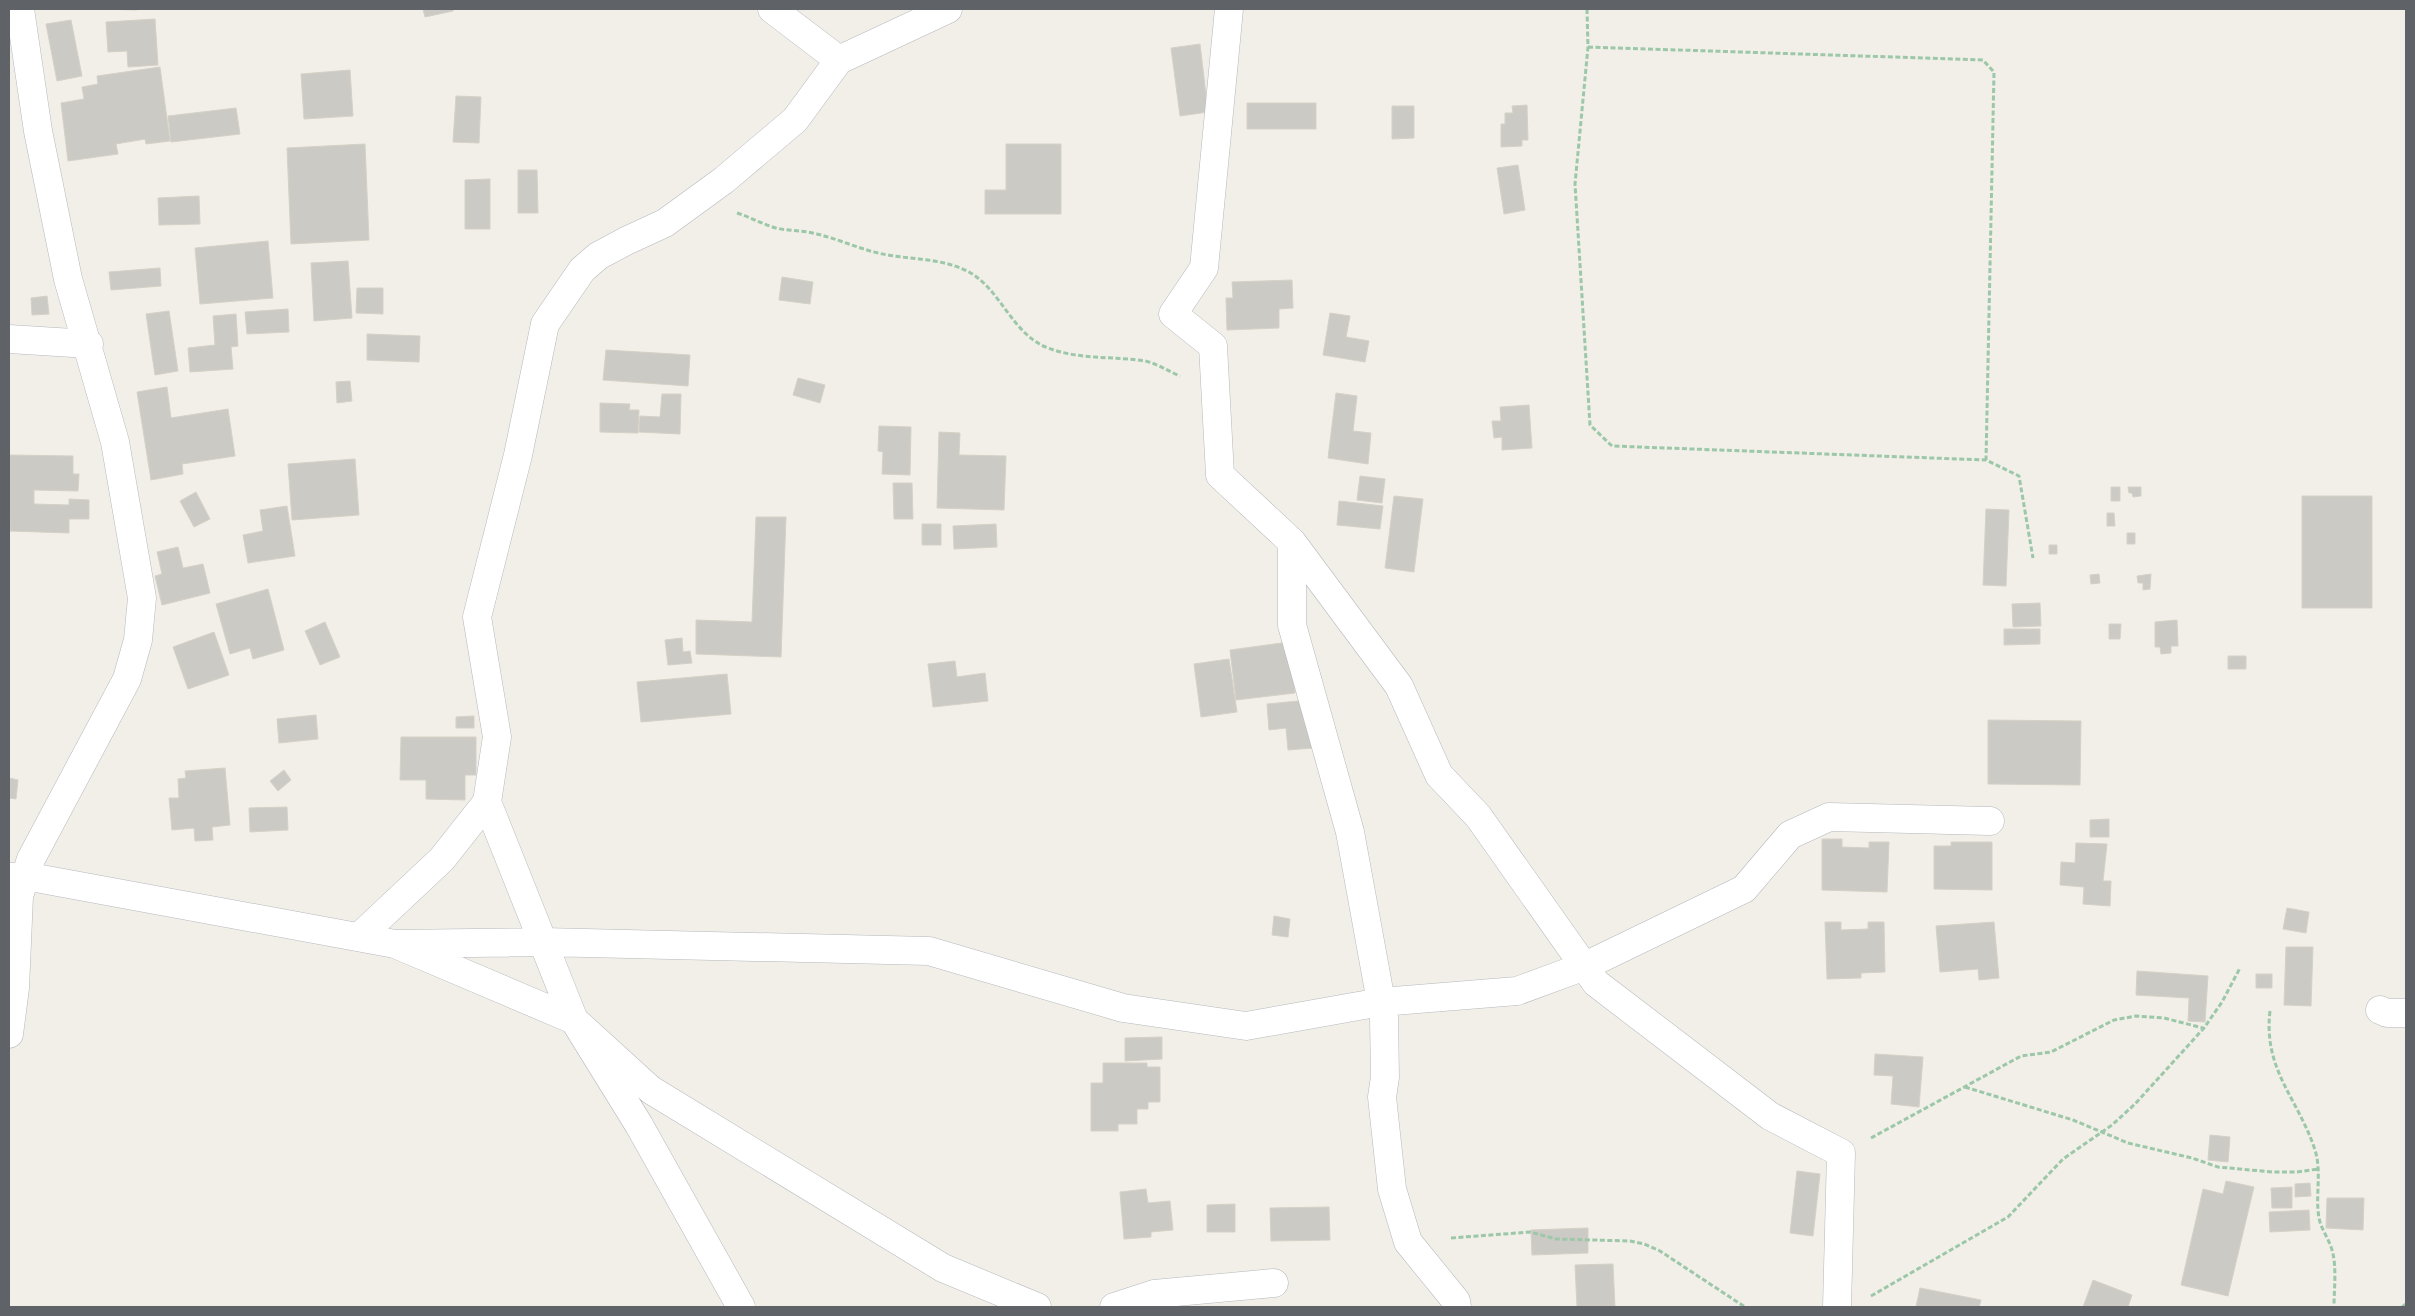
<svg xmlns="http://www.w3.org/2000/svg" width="2415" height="1316" font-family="Jost,sans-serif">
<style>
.building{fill:#cccac5;stroke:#d6d1c6}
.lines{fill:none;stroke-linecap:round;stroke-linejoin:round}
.minor-casing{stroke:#b5b8bc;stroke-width:29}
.path{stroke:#9cc7a9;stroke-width:3;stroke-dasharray:5 2.5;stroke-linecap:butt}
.minor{stroke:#fff;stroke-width:28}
</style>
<rect width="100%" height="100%" fill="#f1efe8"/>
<path class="building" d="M102 9H137V10Z
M423 9H453V11L425 17Z
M155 19 158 65 128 67 127 51 108 52 106 22Z
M71 20 82 76 57 81 46 24Z
M1200 44 1208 112 1180 116 1171 48Z
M160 67 170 141 146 144 145 139 116 144 118 154 68 161 61 103 84 99 82 87 98 84 97 76Z
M350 70 353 116 304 119 301 74Z
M456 96 481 97 479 143 453 142Z
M1247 103H1316V129H1247Z
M1527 105 1528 140H1522V146L1501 147V124H1505V113H1513L1512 106Z
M1392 106H1414V138L1392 139Z
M236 108 240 134 171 142 168 116Z
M365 144 369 240 291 244 287 148Z
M1006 144H1061V214H985V190H1006Z
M1518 165 1525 210 1504 214 1497 168Z
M518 170H537L538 213H518Z
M490 179V229H465V180Z
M199 196 200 224 159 225 158 198Z
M268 241 273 298 200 304 195 248Z
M348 261 352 318 314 321 311 263Z
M160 268 161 286 111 290 109 272Z
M782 277 813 282 810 304 779 300Z
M1292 280 1293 308 1279 309V328L1227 330 1226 298H1233L1232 282Z
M357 288H383V314L356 313Z
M47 296 49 314 32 315 31 298Z
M288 309 289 332 247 334 245 312Z
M169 311 178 371 155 375 146 314Z
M1330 313 1350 316 1346 337 1369 341 1365 362 1323 355Z
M236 314 238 346 231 347 233 369 190 372 188 348 215 345 213 316Z
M367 334 420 336 419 362 367 360Z
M606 350 690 355 688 386 603 380Z
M798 378 825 385 820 403 793 395Z
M350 381 352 401 337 403 336 382Z
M167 387 171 418 228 409 235 456 182 464 183 474 151 480 137 392Z
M1336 393 1357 396 1353 431 1371 433 1368 464 1328 458Z
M662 394H681L680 434 639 432 640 416 660 417Z
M600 403 630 404 629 410H639L638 433 600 432Z
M1529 405 1532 448 1502 450V437L1494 438 1492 421H1501L1500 407Z
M879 426 911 427 910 475 882 474 883 452 878 451Z
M939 432 960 433 959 455 1006 456 1004 510 937 508Z
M9 455 73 456V474H79L78 491 34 490V504L69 505V499L89 500V519H69V533L10 531Z
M355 459 359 515 292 520 288 464Z
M1360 476 1385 479 1382 503 1357 500Z
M893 483H912L913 519H894Z
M2111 487H2120V501H2111Z
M2128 487H2141V496L2133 497 2132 493H2129Z
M196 492 210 519 194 527 180 501Z
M1394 496 1423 499 1414 572 1385 568Z
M2302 496H2372V608H2302Z
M1339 501 1383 506 1380 529 1337 525Z
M287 506 295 556 248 563 243 535 263 531 260 510Z
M1986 509 2009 510 2006 586 1983 585Z
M2107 513H2114L2115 526H2107Z
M756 517H786L781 657 696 654V620L752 622Z
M922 524H941V545H922Z
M996 524 997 547 954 549 953 526Z
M2127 533H2135V544H2127Z
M2049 545H2057V554H2049Z
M178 547 183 568 203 564 210 593 162 605 155 576 162 574 157 552Z
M2099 574 2100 583 2091 584 2090 575Z
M2151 574 2150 589 2143 590V583H2138L2137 576Z
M268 589 284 650 253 659 250 648 230 654 216 604Z
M2040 603 2041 626 2013 627 2012 604Z
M2177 620 2178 646H2171V653L2161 654 2160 647H2155V622Z
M325 622 340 657 320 665 305 631Z
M2109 624H2121L2120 639H2109Z
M2004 629H2040V644L2004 645Z
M214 632 229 675 188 689 173 647Z
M682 638 683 652 690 651 692 663 668 665 665 640Z
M1289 642 1295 693 1236 700 1230 650Z
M2228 656H2246V669H2228Z
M1229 659 1237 712 1201 717 1194 664Z
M955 661 957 677 985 673 988 701 933 707 928 664Z
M727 674 731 714 641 722 637 682Z
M1308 700 1313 748 1288 750 1286 728 1269 730 1267 704Z
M316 715 318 739 279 743 277 719Z
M474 716V728H456V717Z
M1988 720 2081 721 2080 785 1988 784Z
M401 737H476V775H465V800L426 799V780H400Z
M225 768 230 825 212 827 213 840 195 841 194 828 172 830 169 798H179L178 779 186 778 185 771Z
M284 770 291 780 278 791 270 781Z
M9 778 18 780 16 799 9 798Z
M287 807 288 830 250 832 249 808Z
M2109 819V837H2090V820Z
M1822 839H1842V847L1869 848V842H1889L1887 892 1822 890Z
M1951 842H1992V890L1934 889V846H1951Z
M2076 843 2107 844 2103 881H2111L2110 906 2083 904 2084 887 2060 885 2061 862 2075 863Z
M2287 908 2309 912 2306 933 2283 929Z
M1274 916 1290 919 1288 937 1272 935Z
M1825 922H1841V930L1868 929V922H1884L1885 972 1861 973V978L1827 979Z
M1994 922 1999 978 1979 980 1978 969 1940 972 1936 926Z
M2286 947H2313L2311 1006 2284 1005Z
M2137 971 2208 976 2205 1022 2188 1021 2189 998 2136 995Z
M2256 974H2272V988H2256Z
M1162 1037V1059L1125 1061V1038Z
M1875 1054 1923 1057 1919 1107 1891 1104 1893 1076 1874 1075Z
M1103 1063H1147V1067H1160V1102H1148V1109H1137V1124H1118V1131H1091V1083H1103Z
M2210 1135 2230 1137 2228 1162 2208 1160Z
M1797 1171 1820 1174 1813 1236 1790 1233Z
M2226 1181 2254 1187 2228 1296 2181 1285 2203 1189 2223 1194Z
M2310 1183 2311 1196 2295 1197V1184Z
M2292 1187V1208H2272L2271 1188Z
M1146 1189 1148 1203 1170 1201 1173 1230 1151 1232V1237L1124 1239 1120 1192Z
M2327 1198H2364L2363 1230 2326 1228Z
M1235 1204V1232H1207V1205Z
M1329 1207 1330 1240 1271 1241 1270 1208Z
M2309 1210 2310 1230 2270 1232 2269 1212Z
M1588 1228V1253L1532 1255 1531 1230Z
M1613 1264 1615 1307H1577L1575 1265Z
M2093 1280 2132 1295 2128 1307H2083Z
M1920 1288 1981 1300 1979 1307H1916Z"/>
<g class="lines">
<defs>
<path id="minor" d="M772 9 839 60
M1229 9 1204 268 1173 314 1213 346 1220 475 1292 542V625L1350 832 1384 1018 1385 1077 1382 1097 1392 1189 1408 1242 1456 1301 1457 1307
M9 339 89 344
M1292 542 1399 686 1439 775 1478 816 1596 983 1770 1116 1841 1153 1837 1307
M487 802 574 1020 651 1090 943 1268 1037 1307
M9 877 25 876 395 944 574 1020 639 1125 741 1307
M359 937 442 859 487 802 497 737 477 617 518 455 545 324 582 270 598 256 626 241 665 223 724 180 795 120 839 60 948 9
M395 944 543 942 929 951 1123 1008 1246 1026 1381 1002 1517 991 1585 966 1744 889 1790 835 1829 817 1990 821
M2380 1010 2387 1013H2406
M9 1034 15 988 19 896 31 859 127 679 138 640 142 598 115 442 68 279 38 131 20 9
M1114 1307 1154 1294 1274 1283"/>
</defs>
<use href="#minor" class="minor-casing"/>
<path class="path" d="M1587 9 1588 47 1575 184 1590 425 1612 446 1986 460 2019 476 2033 558
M1588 47 1983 60 1994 72 1986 460
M737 213C750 217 762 224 776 228 789 231 803 230 817 234 838 239 857 248 878 253 907 260 939 257 967 271 1001 288 1011 334 1048 348 1080 360 1113 356 1145 361 1158 364 1168 371 1180 376
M2270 1011C2263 1070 2298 1098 2315 1150 2322 1172 2315 1196 2319 1218 2321 1229 2329 1239 2332 1250 2337 1267 2334 1289 2334 1307
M1965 1087 2073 1120 2128 1143 2192 1158 2218 1167 2272 1172H2297L2318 1169
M1871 1138 2021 1056 2051 1052 2114 1020 2136 1016 2164 1018 2203 1028
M1451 1238 1530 1232 1556 1239 1630 1241 1644 1244 1660 1251 1745 1307
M1871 1296 2008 1217 2063 1159 2112 1125 2135 1104 2204 1028 2222 1002 2240 968
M2402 1307 2406 1304"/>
<use href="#minor" class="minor"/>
</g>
<rect width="2415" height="1316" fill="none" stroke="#5f6368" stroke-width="20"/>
</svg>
